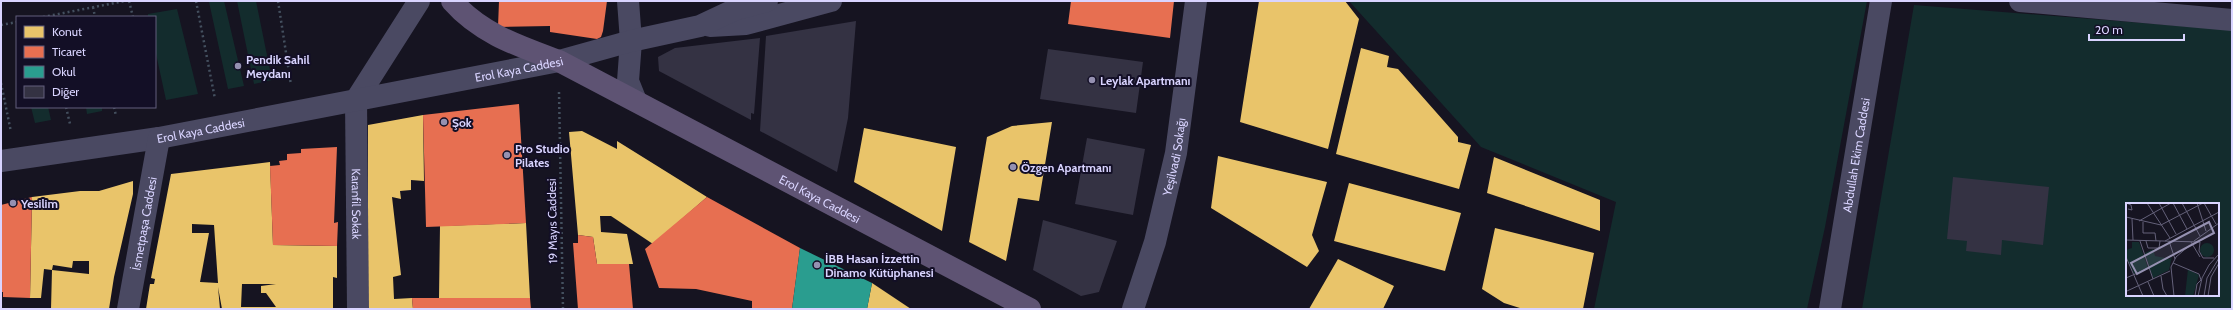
<svg xmlns="http://www.w3.org/2000/svg" width="2233" height="310" font-family="Cabin,sans-serif">
<style>
.green{fill:#132c2d;fill-rule:evenodd}
.homes{fill:#e9c46a;fill-rule:evenodd}
.shops{fill:#e76f51}
.schools{fill:#2a9d8f}
.building{fill:#343243}
.lines{fill:none;stroke-linecap:round;stroke-linejoin:round}
.path{stroke:#44505f;stroke-width:2.5;stroke-dasharray:2 3;stroke-linecap:butt}
.minor{stroke:#4a4962;stroke-width:22}
.major{stroke:#5e5373;stroke-width:22}
.poi-dot{fill:#9591b1;stroke:#130f26;stroke-width:1.5}
.labels{text-anchor:middle;dominant-baseline:central;stroke-width:4;stroke-linejoin:round;paint-order:stroke}
.poi-label{font-size:12px;font-weight:bold;fill:#d9d4ff;stroke:#130f26;text-anchor:start}
.street-label{font-size:12px;fill:#d9d4ff;stroke:#130f26}
.inset-road{fill:none;stroke:#64617a;stroke-width:1}
.view{fill:#9591b1;fill-opacity:0.15;stroke:#9591b1;stroke-width:2}
.inset-edge{fill:none;stroke:#d9d4ff;stroke-width:2}
</style>
<rect width="100%" height="100%" fill="#161421"/>
<path class="green" d="M224 1 244 86 228 89 209 2Z
M237 1H256L272 80 254 84Z
M1349 1H1867L1825 227 1807 309H1594L1616 202 1481 147Z
M1914 5 2232 30V309H1862ZM2127 204H2218V295H2127Z
M177 9 198 94 166 100 155 49V17H148V14Z
M31 107H48L51 120 35 123Z
M86 107H102V111L87 114Z"/>
<path class="homes" d="M1259 1H1345L1359 19 1328 149 1240 122Z
M1361 48 1389 56 1387 67 1398 69 1458 137V142L1471 145 1459 189 1336 154Z
M423 115 424 181 411 180V190L400 191 401 199 392 197 401 275 393 277 394 299 412 298 413 309H368V125Z
M1052 122 1039 201 1018 198 1006 261 969 242 987 137 1012 126Z
M864 128 956 147 942 231 854 182Z
M582 131 617 149V141L707 197 653 244 611 216H600L601 232 627 234 633 264H597L593 237 578 235 569 132Z
M1218 156 1327 182 1312 235 1319 251 1307 267 1211 208Z
M1494 157 1600 200V231L1487 193Z
M270 162 273 245 337 246V278L333 277V309H222L218 287 220 309H146L150 284H154L155 279 151 278 171 174ZM192 224 214 225 218 283 200 282 209 233H192ZM242 284H276L261 286V293H266L276 307H241Z
M133 181V194L114 277 109 309H51L52 270 89 274V261H73L72 268 53 265 52 270 44 269 41 298H30L32 197 80 191H99Z
M1349 183 1461 213 1445 271 1334 241Z
M526 223 530 298H439L440 226Z
M1495 228 1594 253 1583 309H1523L1504 303 1482 289Z
M1338 259 1394 286 1383 309H1309Z
M872 283 911 309H867Z"/>
<path class="shops" d="M499 1H607L603 31 601 37 597 39 550 32V26L498 27Z
M1071 1H1174L1170 38 1068 24Z
M519 104 526 223 426 227 423 115Z
M337 147 334 223 338 222 337 246 273 245 270 166 280 165 279 161 287 160V154L301 153V149Z
M32 197 30 298 3 297V292H1V205Z
M707 197 800 248 792 309H752V301L696 289 659 288 645 249Z
M578 235 593 237 597 264H629L633 309H578L573 243H578Z
M412 298H530L531 309H413Z"/>
<path class="schools" d="M800 248 872 283 867 309H792Z"/>
<path class="building" d="M856 21 848 118 837 172 760 131 766 36Z
M760 38 754 114 751 113V120L659 71 658 57 675 48Z
M1048 49 1143 62 1136 113 1040 99Z
M1087 138 1145 149 1133 215 1075 204Z
M1953 177 2049 187 2043 245 2002 240 2001 255 1966 251 1967 241 1947 239Z
M1043 220 1117 241 1099 292 1081 296 1033 270Z"/>
<g class="lines">
<path class="path" d="M129 1 133 17
M196 1 215 99
M278 1 291 85
M93 7 95 17
M43 17 125 1
M1 25 17 22
M1 83 11 132
M559 92 563 309
M66 107 70 124
M114 107 116 116"/>
<g class="minor">
<path d="M628 1 631 41 628 81 636 101"/>
<path d="M2020 1 2232 20"/>
<path d="M710 26 746 24 831 1"/>
<path id="s1" d="M356 100 358 309"/>
<path d="M356 100 419 1"/>
<path id="s2" d="M1 161 159 138 559 61 631 41 700 26 736 9 767 1"/>
<path id="s3" d="M128 309 159 138"/>
<path id="s4" d="M1133 309 1155 242 1176 153 1196 1"/>
<path id="s5" d="M1830 309 1881 1"/>
</g>
<path class="major" id="s6" d="M452 1C481 34 519 46 559 61L1030 309"/>
</g>
<g class="poi-dot">
<circle cx="238" cy="66" r="4"/>
<circle cx="1092" cy="80" r="4"/>
<circle cx="444" cy="122" r="4"/>
<circle cx="507" cy="155" r="4"/>
<circle cx="1013" cy="167" r="4"/>
<circle cx="13" cy="203" r="4"/>
<circle cx="817" cy="265" r="4"/>
</g>
<g class="labels">
<g class="poi-label">
<text x="246" y="59">Pendik Sahil<tspan x="246" dy="14">Meydanı</tspan></text>
<text x="1100" y="80">Leylak Apartmanı</text>
<text x="452" y="122">Şok</text>
<text x="515" y="148">Pro Studio<tspan x="515" dy="14">Pilates</tspan></text>
<text x="1021" y="167">Özgen Apartmanı</text>
<text x="21" y="203">Yesilim</text>
<text x="825" y="258">İBB Hasan İzzettin<tspan x="825" dy="14">Dinamo Kütüphanesi</tspan></text>
</g>
<g class="street-label">
<text stroke="none"><textPath href="#s2" startOffset="526">Erol Kaya Caddesi</textPath></text>
<text stroke="none"><textPath href="#s2" startOffset="202">Erol Kaya Caddesi</textPath></text>
<text stroke="none"><textPath href="#s5" startOffset="156">Abdullah Ekim Caddesi</textPath></text>
<text stroke="none"><textPath href="#s4" startOffset="158">Yeşilvadi Sokağı</textPath></text>
<text stroke="none"><textPath href="#s6" startOffset="419">Erol Kaya Caddesi</textPath></text>
<text stroke="none"><textPath href="#s1" startOffset="104">Karanfil Sokak</textPath></text>
<text transform="translate(552 221) rotate(-91)">19 Mayıs Caddesi</text>
<text stroke="none"><textPath href="#s3" startOffset="87">İsmetpaşa Caddesi</textPath></text>
</g>
</g>
<g transform="translate(2126 203)">
<rect width="93" height="93" fill="#161421"/>
<path d="M6 39H13L22 65 8 71 0 53V47L6 45ZM74 47a7 7 0 1 1 14 0a7 7 0 1 1-14 0ZM27 46 29 53 44 56 46 53 43 67 27 75 19 50ZM62 66 73 72 67 93H59Z" fill="#132c2d"/>
<path class="inset-road" d="M0 0 5 2 6 7 2 6M21 0 44 35M33 0 50 31M47 0 61 26M56 0 74 33M71 0 80 28M78 0 90 21M0 14 35 22 77 0M6 16 7 37M13 18 45 0M17 19V30H29L30 38M0 37 74 39M14 38 27 76M20 38 22 45H33L34 38M39 38 93 9M43 38 49 56M68 38 93 20M65 39 74 54M74 39 73 48 77 55H88M0 54 17 93M47 60 73 71 75 77 71 81 69 93M35 73 37 86 41 93M0 75 23 65M22 79 28 93M1 88 44 68M48 93 45 64 50 54 64 42M72 93 76 75 83 62 93 51M78 93 81 75 93 55M82 93 85 74 93 60"/>
<path class="view" d="M83 19 88 30 11 71 5 60Z"/>
<rect width="93" height="93" class="inset-edge"/>
</g>
<rect width="2233" height="310" fill="none" stroke="#d9d4ff" stroke-width="4"/>
<rect x="16" y="16" width="140" height="92" fill="#130f26" stroke="#625e7d"/>
<rect x="24" y="26" width="20" height="12" fill="#e9c46a" stroke="#625e7d"/>
<text x="52" y="36" font-size="12" fill="#d9d4ff">Konut</text>
<rect x="24" y="46" width="20" height="12" fill="#e76f51" stroke="#625e7d"/>
<text x="52" y="56" font-size="12" fill="#d9d4ff">Ticaret</text>
<rect x="24" y="66" width="20" height="12" fill="#2a9d8f" stroke="#625e7d"/>
<text x="52" y="76" font-size="12" fill="#d9d4ff">Okul</text>
<rect x="24" y="86" width="20" height="12" fill="#343243" stroke="#625e7d"/>
<text x="52" y="96" font-size="12" fill="#d9d4ff">Diğer</text>
<path d="M2089 34v6h95v-6" fill="none" stroke="#d9d4ff" stroke-width="2"/>
<text x="2095" y="34" font-size="12" fill="#d9d4ff" stroke="#130f26" stroke-width="3" paint-order="stroke">20 m</text>
</svg>
